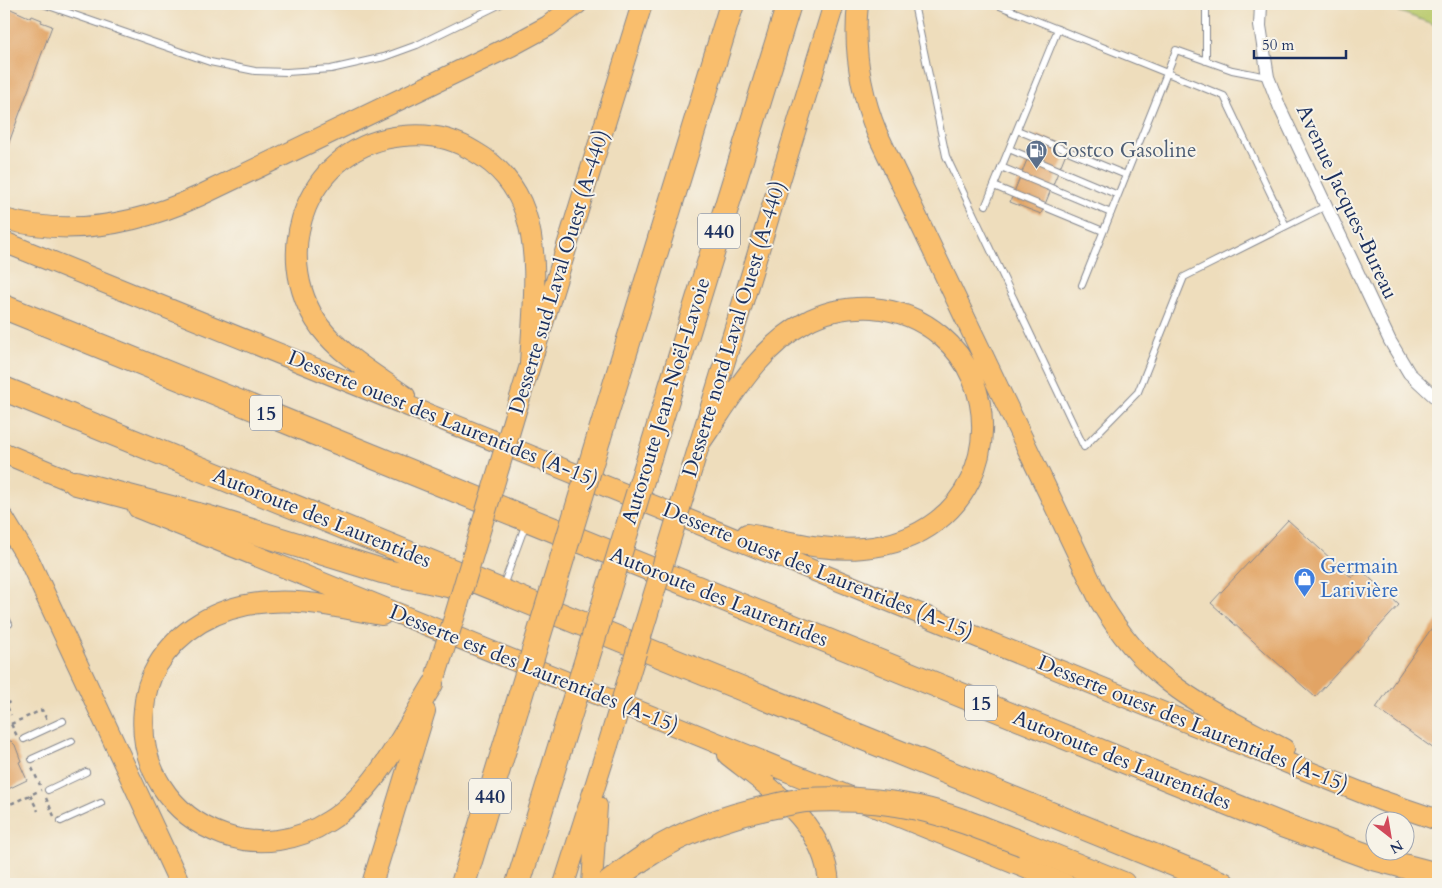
<svg xmlns="http://www.w3.org/2000/svg" width="1442" height="888" font-family="Cardo,serif">
<style>
.green{fill:#baca6d;stroke:#6a7c66}
.building{fill:#e2a465}
.lines{fill:none;stroke-linecap:round;stroke-linejoin:round}
.lane-casing{stroke:#84868d;stroke-width:8}
.street-casing{stroke:#84868d;stroke-width:14}
.primary-casing{stroke:#84868d;stroke-width:22}
.highway-casing{stroke:#84868d;stroke-width:26}
.path{stroke:#84868d;stroke-width:2.5;stroke-dasharray:4 4;stroke-linecap:butt}
.lane{stroke:#fff;stroke-width:6}
.street{stroke:#fff;stroke-width:12}
.primary{stroke:#f9be6d;stroke-width:20}
.highway{stroke:#f9be6d;stroke-width:24}
.primary-bridge-casing{stroke:#84868d;stroke-width:22;stroke-linecap:butt}
.highway-bridge-casing{stroke:#84868d;stroke-width:26;stroke-linecap:butt}
.primary-bridge{stroke:#f9be6d;stroke-width:20}
.highway-bridge{stroke:#f9be6d;stroke-width:24}
.labels{text-anchor:middle;dominant-baseline:central;stroke-width:4;stroke-linejoin:round;paint-order:stroke}
.shield{fill:#f7f3e8;stroke:#5d6a87;stroke-width:1}
.shield-label{font-size:20px;font-weight:bold;fill:#1b2f5e}
.service-label{font-size:21px;fill:#4e5e75;stroke:#f7f3e8;text-anchor:start}
.street-label{font-size:21px;fill:#1b2f5e;stroke:#f7f3e8}
.shop-label{font-size:21px;fill:#366cbe;stroke:#f7f3e8;text-anchor:start}
</style>
<rect width="100%" height="100%" fill="#f7f3e8"/>
<filter id="ink" filterUnits="userSpaceOnUse"><feTurbulence type="fractalNoise" baseFrequency=".02" numOctaves="2"/><feDisplacementMap in="SourceGraphic" scale="10" xChannelSelector="R" yChannelSelector="G"/><feConvolveMatrix kernelMatrix="1 2 1 2 8 2 1 2 1" color-interpolation-filters="sRGB"/></filter>
<filter id="wash" filterUnits="userSpaceOnUse"><feTurbulence type="fractalNoise" baseFrequency=".0096" numOctaves="4" result="noise"/><feDisplacementMap in="SourceGraphic" scale="20" xChannelSelector="R" yChannelSelector="G"/><feGaussianBlur stdDeviation="1.12" result="paint"/><feColorMatrix in="noise" values="0 0 0 0 0 0 0 0 0 0 0 0 0 0 0 0 0 1.4 0 .05"/><feComposite in="paint" operator="in"/></filter>
<g filter="url(#wash)">
<rect width="100%" height="100%" fill="#eeddbc"/>
<path class="green" d="M1378 4H1438V26Z"/>
<g id="blocks">
<path class="building" d="M4 6 31 18 32 16 42 20 41 22 52 26 4 156Z
M1037 135 1068 148 1041 214 1010 202Z
M1288 520 1352 578 1360 569 1399 605 1315 697 1211 603Z
M1438 619V743L1434 749 1376 708Z
M6 741H11L15 745 21 761 19 762 27 780 4 791V742Z"/>
</g>
</g>
<g filter="url(#ink)">
<use href="#blocks" fill-opacity="0" stroke="#84868d" stroke-width="1"/>
<g class="lines">
<defs>
<path id="lane" d="M43 4 210 62 255 71 287 72 331 69 384 57 417 45 501 4
M914 4 946 156 1084 447 1138 392 1184 277 1326 206
M995 4 1167 73 1176 50 1232 70 1268 77
M1206 61V4
M1017 130 1126 175
M1009 149 1118 195
M1001 167 1111 213
M994 186 1103 231
M986 205 1058 29
M1082 285 1167 73 1224 96 1286 226
M503 586 526 523
M4 614 9 624
M24 739 63 721
M32 759 72 741
M48 790 86 772
M61 821 101 803"/>
<path id="street" d="M1261 4 1260 26 1268 77 1280 108 1390 341 1409 373 1438 400"/>
<path id="primary" d="M858 4C853 49 860 91 877 133L1100 601C1118 632 1141 660 1169 682 1203 709 1245 728 1284 749
M4 219C71 237 136 225 199 196L511 46 548 26 577 4
M4 242 1290 764 1385 802 1438 820
M405 396C376 375 342 356 320 327 267 252 309 144 403 136 429 133 453 138 475 152 498 165 516 186 525 212 541 258 532 316 530 365
M518 404 642 4
M700 443C731 399 758 348 806 322 826 311 849 307 872 308 897 310 921 319 941 336 997 383 996 476 937 521 916 537 889 546 863 548 824 552 785 540 747 534
M4 453 90 489
M690 475 834 4
M138 508 1065 884
M4 519 30 562 180 884
M382 615C342 609 300 597 259 603 217 608 179 629 157 666 149 679 145 694 144 709 138 766 170 816 224 835 259 847 298 841 329 821 376 792 405 730 433 684
M728 755C771 789 825 823 829 884
M372 884 425 711
M564 884 608 745
M592 884 597 806"/>
<path id="highway" d="M4 307 1282 825 1373 858 1438 875
M4 389 1223 884
M599 437 732 4
M649 458 789 4
M76 483 206 517 382 571 462 588
M1023 844 1123 884
M463 884 517 707
M518 884 566 727"/>
</defs>
<use href="#lane" class="lane-casing"/>
<use href="#street" class="street-casing"/>
<use href="#primary" class="primary-casing"/>
<use href="#highway" class="highway-casing"/>
<path class="path" d="M4 700 11 715
M6 704 12 701
M11 724 42 710 47 720
M4 727 11 724 17 736
M32 768 40 785
M30 795 38 811
M46 798 54 816
M4 807 41 790
M4 818 7 826"/>
<use href="#lane" class="lane"/>
<use href="#street" class="street"/>
<use href="#primary" class="primary"/>
<use href="#highway" class="highway"/>
<defs>
<path id="primary-bridge" d="M436 675 454 618 518 404
M608 745 690 475"/>
<path id="highway-bridge" d="M517 707 599 437
M566 727 649 458
M608 884C622 873 636 862 651 853 689 829 731 815 775 806 785 804 795 801 805 800 843 798 881 800 918 808 954 816 989 831 1023 844"/>
</defs>
<use href="#primary-bridge" class="primary-bridge-casing"/>
<use href="#highway-bridge" class="highway-bridge-casing"/>
<use href="#primary-bridge" class="primary-bridge"/>
<use href="#highway-bridge" class="highway-bridge"/>
</g>
</g>
<defs>
<symbol id="fuel-pin" viewBox="-11 -11 22 30"><path d="M0 17L-7.5 6A9.5 9.5 0 1 1 7.5 6Z" fill="#5c6f8a" stroke="#f7f3e8"/><path d="M-5.5-6h7V0h2V4h1.3V-2.5L3-4.5l.8-.8L6-3V5H2.5V1h-1V6h-7ZM-4.2-4.7v3.2H.2V-4.7Z" fill="#fff"/></symbol>
<symbol id="shop-pin" viewBox="-11 -11 22 30"><path d="M0 17L-7.5 6A9.5 9.5 0 1 1 7.5 6Z" fill="#3f7fe0" stroke="#f7f3e8"/><path d="M-5-2.5h2.3a2.7 3.5 0 0 1 5.4 0H5L5.5 6h-11ZM-1.5-2.5h3a1.5 2.3 0 0 0-3 0Z" fill="#fff"/></symbol>
</defs>
<g fill-rule="evenodd">
<use href="#fuel-pin" x="1024" y="138" width="25" height="34"/>
<use href="#shop-pin" x="1292" y="566" width="25" height="34"/>
</g>
<g class="labels">
<g class="shield">
<rect x="698" y="213.5" width="42" height="35" rx="4"/>
<rect x="250" y="395.5" width="32" height="35" rx="4"/>
<rect x="965" y="685.5" width="32" height="35" rx="4"/>
<rect x="469" y="778.5" width="42" height="35" rx="4"/>
</g>
<g class="shield-label">
<text x="719" y="231">440</text>
<text x="266" y="413">15</text>
<text x="981" y="703">15</text>
<text x="490" y="796">440</text>
</g>
<g class="service-label">
<text x="1052" y="150">Costco Gasoline</text>
</g>
<g class="street-label">
<text transform="translate(1347 202) rotate(65)">Avenue Jacques-Bureau</text>
<text transform="translate(559 272) rotate(-73)">Desserte sud Laval Ouest (A-440)</text>
<text transform="translate(734 329) rotate(-73)">Desserte nord Laval Ouest (A-440)</text>
<text transform="translate(666 401) rotate(-73)">Autoroute Jean-Noël-Lavoie</text>
<text transform="translate(443 419) rotate(22)">Desserte ouest des Laurentides (A-15)</text>
<text transform="translate(322 518) rotate(22)">Autoroute des Laurentides</text>
<text transform="translate(818 571) rotate(22)">Desserte ouest des Laurentides (A-15)</text>
<text transform="translate(719 597) rotate(22)">Autoroute des Laurentides</text>
<text transform="translate(534 669) rotate(22)">Desserte est des Laurentides (A-15)</text>
<text transform="translate(1193 724) rotate(22)">Desserte ouest des Laurentides (A-15)</text>
<text transform="translate(1122 760) rotate(22)">Autoroute des Laurentides</text>
</g>
<g class="shop-label">
<text x="1320" y="566">Germain<tspan x="1320" dy="24">Larivière</tspan></text>
</g>
</g>
<rect width="1442" height="888" fill="none" stroke="#f7f3e8" stroke-width="20"/>
<g transform="translate(1390 836) rotate(149)"><circle r="24" fill="#f7f3e8" stroke="#9fa5b1"/>
<path d="M0-4L9 19L0 12L-9 19Z" fill="#d1495b"/>
<text y="-8" font-size="14" font-weight="bold" text-anchor="middle" fill="#1b2f5e">N</text>
</g>
<path d="M1254 50v8h92v-8" fill="none" stroke="#1b2f5e" stroke-width="2.5"/>
<text x="1262" y="50" font-size="15" fill="#1b2f5e" stroke="#f7f3e8" stroke-width="4" paint-order="stroke">50 m</text>
</svg>
